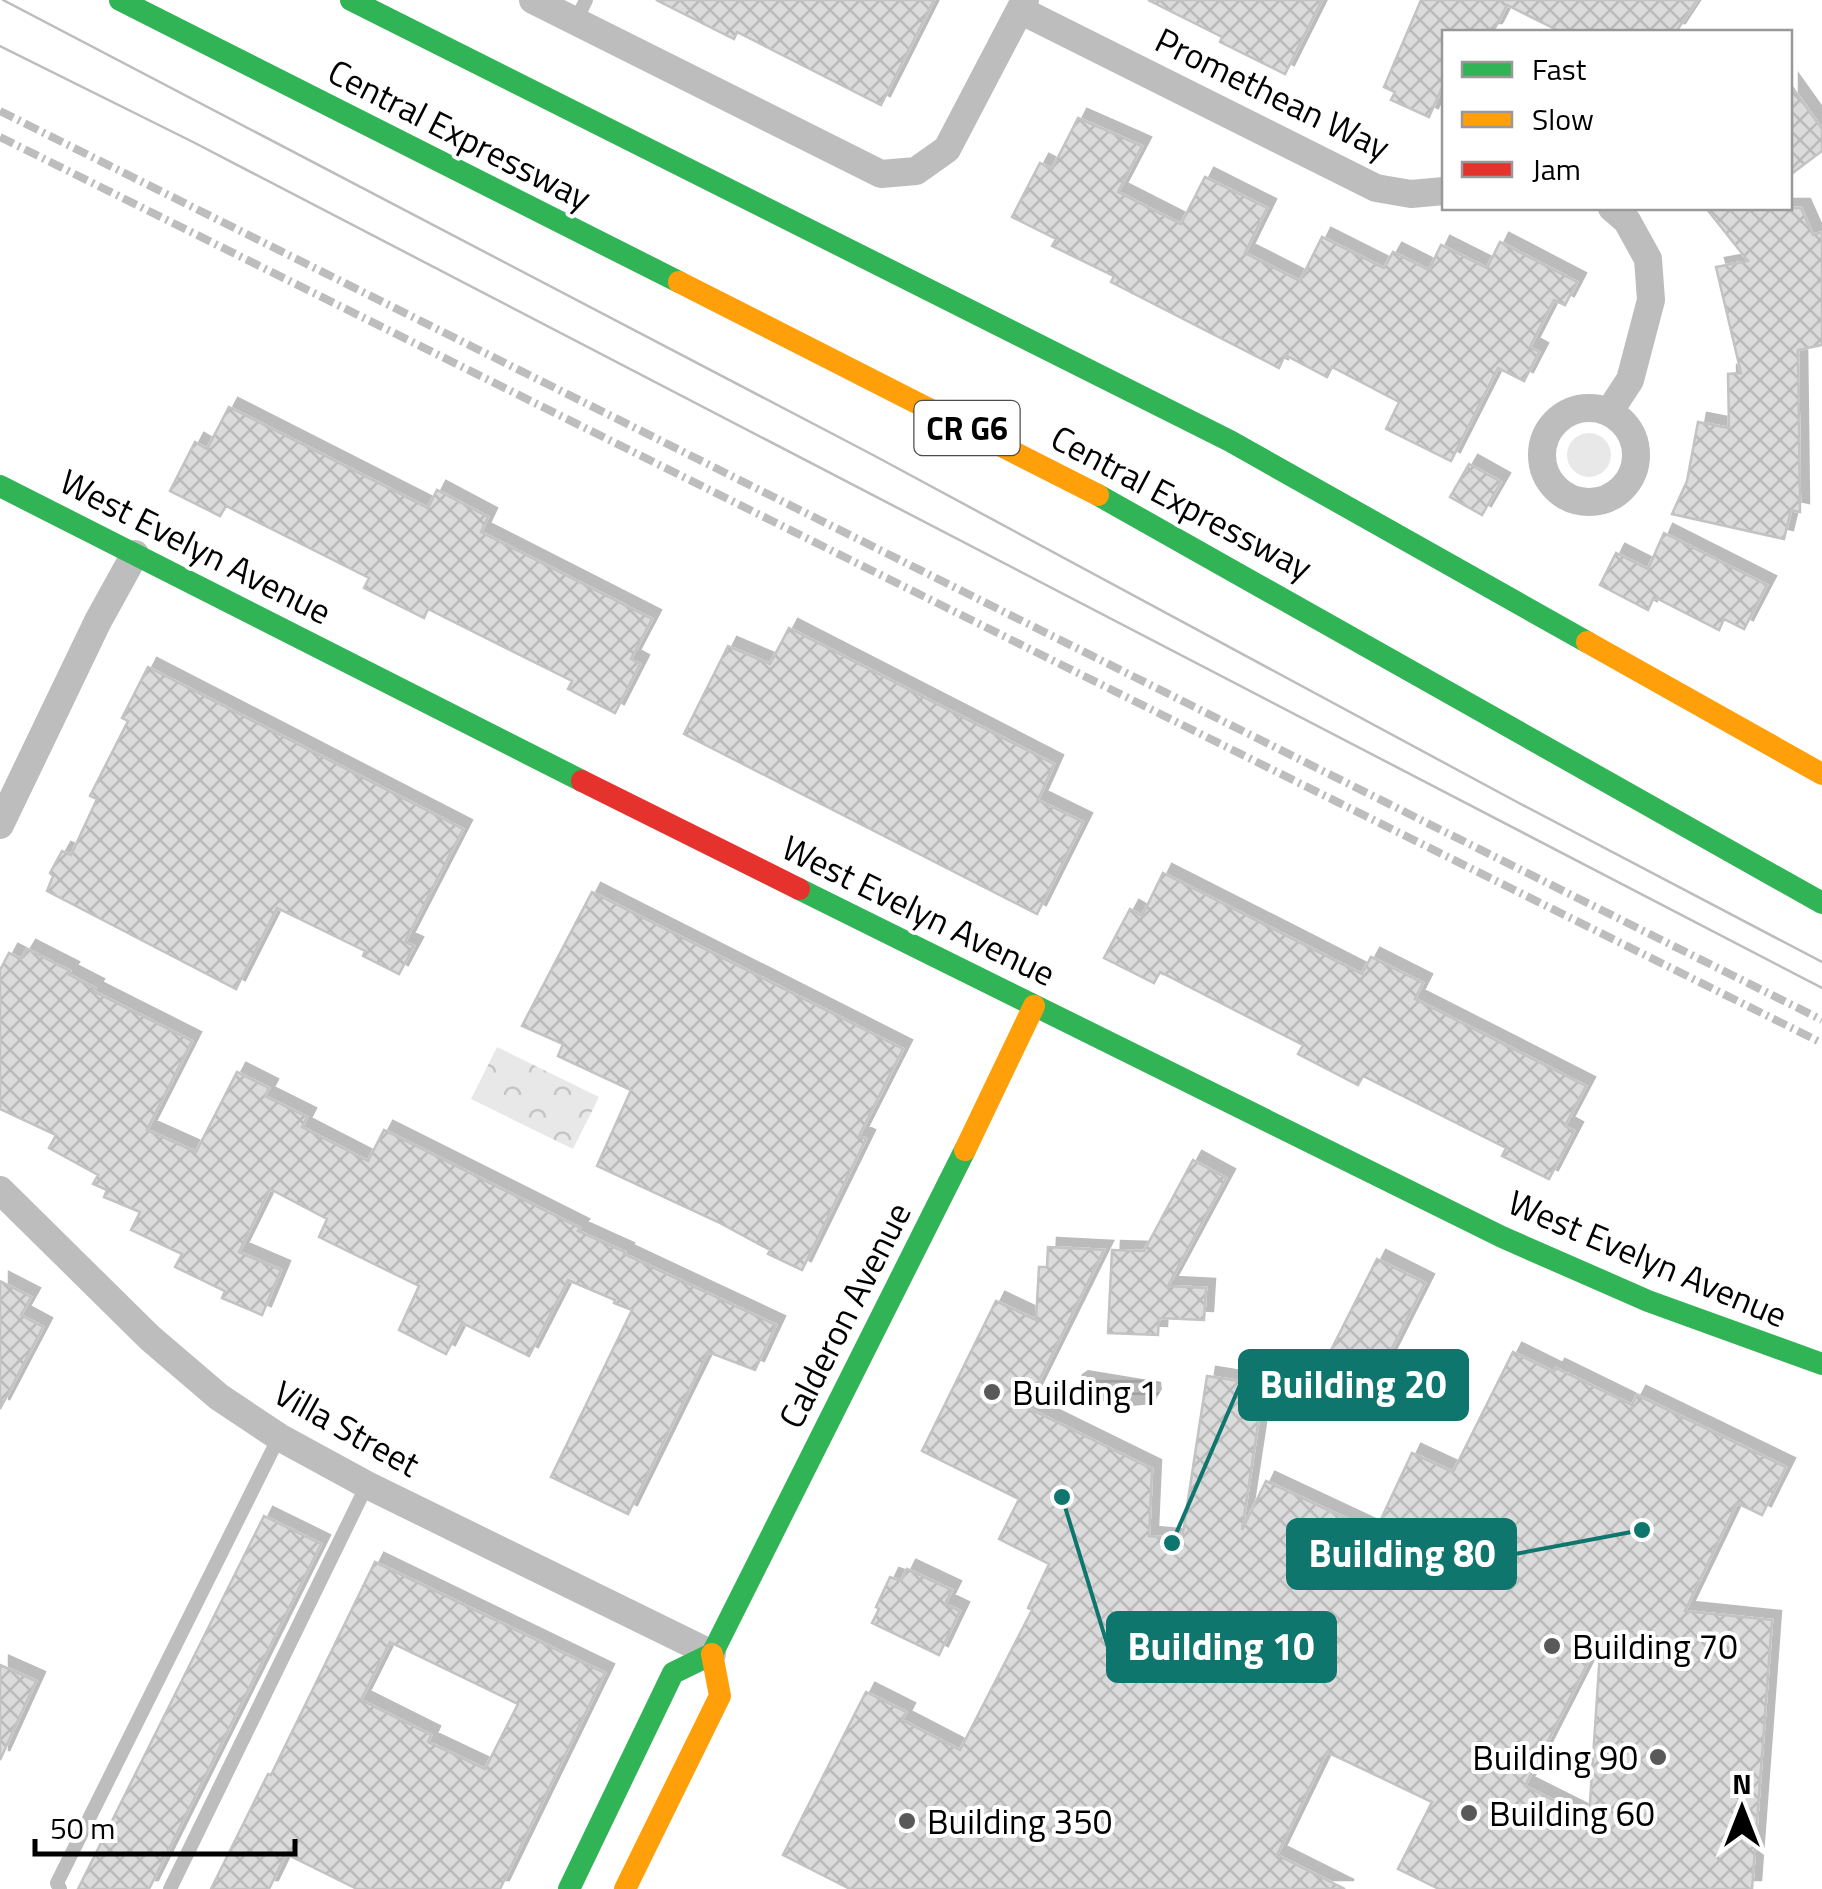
<svg xmlns="http://www.w3.org/2000/svg" width="1822" height="1889" font-family="'Titillium Web',sans-serif">
<style>
.forest{fill:url(#forest-crowns)}
.garden{fill:#e8e8e8}
.water{fill:url(#water-rules)}
.building{fill:url(#building-cross-hatch);stroke:#c3c3c3;stroke-width:2.5;fill-rule:evenodd;filter:url(#shadow)}
.lines{fill:none;stroke-linecap:round;stroke-linejoin:round}
.lane{stroke:#bdbdbd;stroke-width:14}
.street{stroke:#bdbdbd;stroke-width:28}
.fast{stroke:#30b455;stroke-width:22}
.slow{stroke:#ff9f0a;stroke-width:22}
.jam{stroke:#e5322d;stroke-width:22}
.tram{stroke:#bdbdbd;stroke-width:2.5}
.rail{stroke:#bdbdbd;stroke-width:8;stroke-dasharray:15 5 2.5 5;stroke-linecap:butt}
.poi-dot{fill:#595959;stroke:#fff;stroke-width:4}
.labels{text-anchor:middle;dominant-baseline:central;stroke-width:8;stroke-linejoin:round;paint-order:stroke}
.shield{fill:#fff;stroke:#4c4c4c;stroke-width:2.5}
.shield-label{font-size:32px;font-weight:bold;fill:#000}
.street-label{font-size:35px;fill:#000;stroke:#fff}
.poi-label{font-size:35px;fill:#000;stroke:#fff;text-anchor:start}
.leader{fill:none;stroke:#0f766e;stroke-width:4}
.callout-dot{fill:#0f766e;stroke:#fff;stroke-width:4}
.callout{fill:#0f766e;stroke:#0f766e;stroke-width:4}
.callout-label{font-size:38px;text-anchor:middle;font-weight:bold;fill:#fff}
</style>
<defs>
<pattern id="forest-crowns" width="20" height="18" patternUnits="userSpaceOnUse" patternTransform="scale(2.5)"><rect width="20" height="18" fill="#e8e8e8"/><path d="M2 6a3 3 0 1 1 6 0M12 15a3 3 0 1 1 6 0" fill="none" stroke="#c5c5c5"/></pattern>
<pattern id="water-rules" width="6" height="5" patternUnits="userSpaceOnUse" patternTransform="scale(2.5)"><rect width="6" height="5" fill="#bababa"/><path d="M0 2.5h6" fill="none" stroke="#9e9e9e"/></pattern>
<pattern id="building-cross-hatch" width="8" height="8" patternUnits="userSpaceOnUse" patternTransform="scale(2.5)"><rect width="8" height="8" fill="#dbdbdb"/><path d="M0 0l8 8M0 8l8-8" fill="none" stroke="#bababa"/></pattern>
<filter id="shadow"><feDropShadow dx="9" dy="-9" stdDeviation="0" flood-color="#0004"/></filter>
</defs>
<rect width="100%" height="100%" fill="#fff"/>
<path class="forest" d="M497 1047 599 1097 573 1149 471 1099Z"/>
<path class="garden" d="M1567 455a22 22 0 1 1 44 0a22 22 0 1 1-44 0Z"/>
<path class="water" d="M1088 1370 1161 1382 1162 1389 1153 1404 1130 1406 1112 1394 1099 1405 1084 1401 1076 1388 1082 1374Z"/>
<path class="building" d="M656 0H934L881 105 737 32 734 39Z
M1148 0H1322L1285 74 1220 42 1222 37Z
M1421 0H1697L1676 32H1561L1507 5 1493 32H1444V83L1429 117 1391 100 1395 92 1384 87Z
M1790 84 1822 129V151L1790 175Z
M1078 118 1142 146 1118 192 1181 224 1205 177 1267 208 1245 253 1300 281 1322 237 1384 268 1393 252 1429 270 1441 245 1487 268 1500 242 1577 282 1565 305 1554 300 1530 347 1539 352 1524 381 1498 368 1451 461 1386 429 1399 402 1332 367 1327 377 1285 355 1279 368 1111 282 1114 276 1052 246 1056 239 1012 217 1040 163 1052 169Z
M1706 208H1801L1813 235 1822 232V345L1798 350 1800 512 1791 510 1784 539 1672 514 1687 481 1698 422 1729 428 1728 374 1741 373 1716 267 1748 261Z
M229 407 428 508 437 490 488 517 481 532 652 619 631 659 640 664 615 713 568 689 572 681 428 609 424 618 364 588 369 578 226 506 220 516 170 491 195 442 207 449Z
M1469 464 1501 482 1482 515 1450 497Z
M1664 533 1767 585 1744 629 1724 619 1719 630 1654 597 1648 610 1600 585 1616 553 1648 569Z
M789 628 1054 764 1038 800 1083 822 1037 914 684 734 728 646 770 664Z
M148 667 463 829 405 942 414 946 399 974 363 956 365 951 277 908 236 989 47 891 53 876 50 873 62 851 71 855 97 799 90 796 128 721 122 718Z
M1163 873 1362 974 1371 957 1423 983 1415 999 1586 1086 1565 1126 1574 1131 1549 1179 1502 1156 1506 1148 1363 1076 1358 1085 1298 1054 1303 1045 1160 972 1154 983 1104 958 1130 909 1142 916Z
M592 892 903 1049 859 1136 866 1139 802 1270 768 1254 770 1250 718 1222 597 1166 631 1090 558 1056 563 1044 522 1026Z
M27 949 70 971 68 974 95 988 93 991 192 1041 147 1130 196 1152 237 1072 269 1088 265 1096 307 1117 302 1127 368 1161 384 1130 580 1228 578 1231 625 1252 624 1254 776 1325 755 1370 708 1352 628 1514 551 1477 632 1310 614 1303 615 1300 568 1280 529 1356 462 1323 446 1354 399 1330 419 1286 319 1237 327 1219 270 1189 239 1252 281 1270 262 1315 222 1298 225 1291 175 1267 182 1254 131 1230 140 1212 104 1197 107 1190 93 1184 98 1175 49 1148 56 1135 0 1109V970L9 953 21 959Z
M1193 1160 1226 1178 1168 1286 1206 1288 1204 1320 1159 1318 1158 1335 1108 1333 1112 1250 1144 1251Z
M1048 1247 1104 1250 1026 1407 1152 1469 1149 1536 1182 1539 1207 1376 1264 1385 1242 1530 1266 1481 1375 1532 1412 1453 1453 1472 1513 1352 1554 1372 1556 1368 1632 1405 1637 1395 1786 1467 1762 1515 1737 1503 1685 1611 1772 1620 1752 1889H1439L1398 1869 1432 1802 1327 1752 1277 1855 1345 1889H850L783 1855 866 1692 906 1712 902 1720 960 1750 1032 1610 1028 1608 1049 1564 999 1539 1019 1499 922 1451 996 1301 1036 1320 1039 1267H1047ZM1601 1637 1589 1818 1525 1786Z
M1377 1259 1425 1283 1363 1406 1315 1382Z
M0 1281 31 1297 21 1315 43 1327 0 1409Z
M264 1516 321 1544 149 1889H78Z
M375 1562 605 1673 500 1889H357L286 1854 269 1889H211L268 1774 271 1775ZM390 1642 518 1704 485 1769 428 1742 431 1735 361 1700Z
M907 1569 952 1590 945 1604 960 1611 939 1655 872 1623 879 1609 876 1607 890 1577 901 1581Z
M0 1665 36 1681 0 1760Z"/>
<g class="lines">
<path class="lane" d="M576 21 586 0
M60 1889 57 1883 279 1437
M170 1889 367 1485"/>
<path class="street" d="M533 0 881 174 916 171 947 149 1025 0
M1020 10 1376 188 1411 194 1444 191
M1542 455a47 47 0 1 1 94 0a47 47 0 1 1-94 0Z
M1609 412 1630 380 1651 300 1648 259 1627 221 1612 208
M0 825 98 621 135 554
M0 1190 150 1338 219 1397 279 1437 367 1485 712 1654"/>
<path class="fast" d="M120 0 679 282
M351 0 1230 441 1587 642
M0 486 582 781
M1098 495 1822 903
M799 889 1502 1237 1648 1301 1822 1364
M569 1889 673 1673 712 1654 965 1150"/>
<path class="slow" d="M679 282 1098 495
M1587 642 1822 774
M965 1150 1034 1006
M625 1889 720 1696 712 1654"/>
<path class="jam" d="M582 781 799 889"/>
<path class="tram" d="M3 0 873 455 1517 802 1822 962
M0 46 193 142 1822 988"/>
<path class="rail" d="M0 111 1822 1020
M0 137 1822 1043"/>
</g>
<g class="poi-dot">
<circle cx="992" cy="1392" r="10"/>
<circle cx="1552" cy="1646" r="10"/>
<circle cx="1658" cy="1757" r="10"/>
<circle cx="1469" cy="1813" r="10"/>
<circle cx="907" cy="1821" r="10"/>
</g>
<g class="labels">
<rect class="shield" x="914.5" y="401" width="105" height="54" rx="8"/>
<g class="shield-label">
<text x="967" y="428">CR G6</text>
</g>
<g class="street-label">
<text transform="translate(1273 93) rotate(26)">Promethean Way</text>
<text transform="translate(460 134) rotate(27)">Central Expressway</text>
<text transform="translate(1182 502) rotate(28)">Central Expressway</text>
<text transform="translate(196 546) rotate(27)">West Evelyn Avenue</text>
<text transform="translate(919 910) rotate(26)">West Evelyn Avenue</text>
<text transform="translate(1648 1258) rotate(23)">West Evelyn Avenue</text>
<text transform="translate(844 1315) rotate(-63)">Calderon Avenue</text>
<text transform="translate(347 1428) rotate(29)">Villa Street</text>
</g>
<g class="poi-label">
<text x="1012" y="1392">Building 1</text>
<text x="1572" y="1646">Building 70</text>
<text x="1638" y="1757" text-anchor="end">Building 90</text>
<text x="1489" y="1813">Building 60</text>
<text x="927" y="1821">Building 350</text>
</g>
</g>
<path class="leader" d="M1172 1543L1240 1385M1642 1530L1515 1554M1062 1497L1108 1647"/>
<g class="callout-dot">
<circle cx="1172" cy="1543" r="10"/>
<circle cx="1642" cy="1530" r="10"/>
<circle cx="1062" cy="1497" r="10"/>
</g>
<g class="callout">
<rect x="1240" y="1351" width="227" height="68" rx="10"/>
<rect x="1288" y="1520" width="227" height="68" rx="10"/>
<rect x="1108" y="1613" width="227" height="68" rx="10"/>
</g>
<g class="callout-label">
<text x="1353" y="1398">Building 20</text>
<text x="1402" y="1567">Building 80</text>
<text x="1221" y="1660">Building 10</text>
</g>
<rect x="1442" y="30" width="350" height="180" fill="#ffffff" stroke="#999999" stroke-width="2.5"/>
<rect x="1462" y="62" width="50" height="15" fill="#30b455" stroke="#999999" stroke-width="2.5"/>
<text x="1532" y="80" font-size="30" fill="#000000">Fast</text>
<rect x="1462" y="112" width="50" height="15" fill="#ff9f0a" stroke="#999999" stroke-width="2.5"/>
<text x="1532" y="130" font-size="30" fill="#000000">Slow</text>
<rect x="1462" y="162" width="50" height="15" fill="#e5322d" stroke="#999999" stroke-width="2.5"/>
<text x="1532" y="180" font-size="30" fill="#000000">Jam</text>
<g transform="translate(1742 1809)" stroke="#ffffff" stroke-width="8" paint-order="stroke">
<path d="M0-8L18 38L0 25L-18 38Z" fill="#000000"/>
<text y="-15" font-size="28" font-weight="bold" text-anchor="middle" fill="#000000">N</text>
</g>
<path d="M35 1839v15h260v-15" fill="none" stroke="#000000" stroke-width="5"/>
<text x="50" y="1839" font-size="30" fill="#000000" stroke="#ffffff" stroke-width="8" paint-order="stroke">50 m</text>
</svg>
